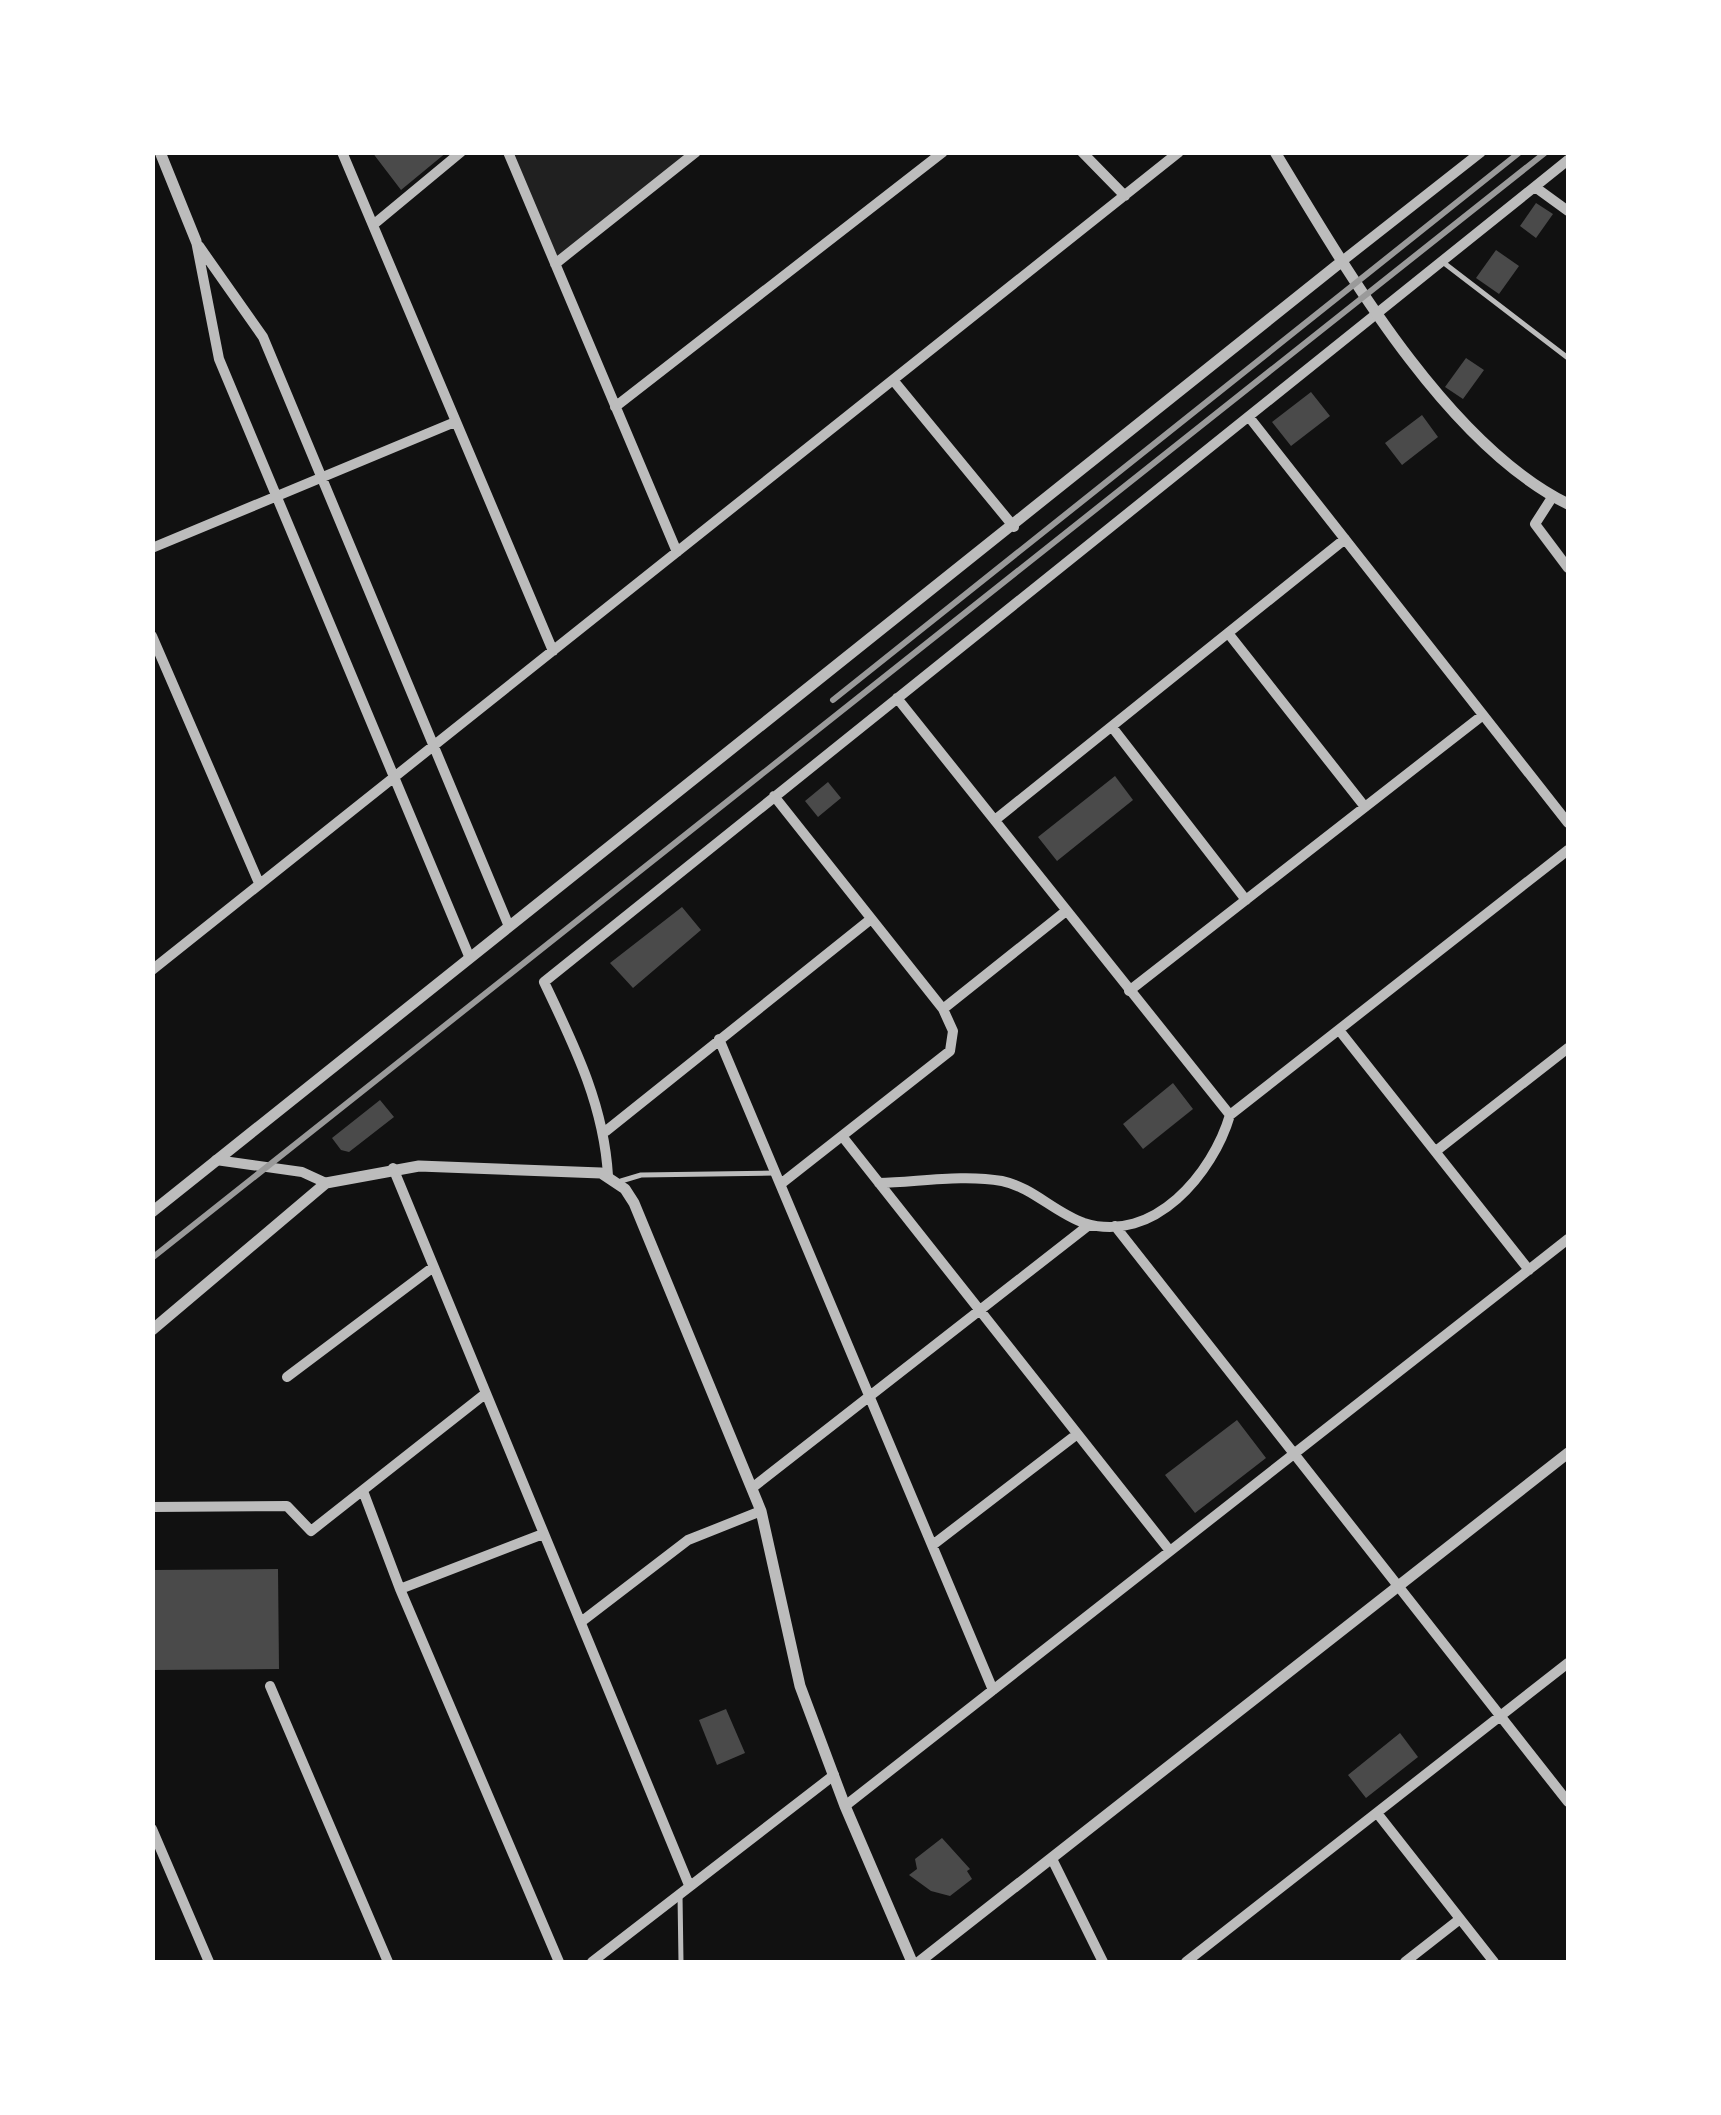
<svg xmlns="http://www.w3.org/2000/svg" width="1721" height="2115" font-family="Overpass,sans-serif">
<style>
.green{fill:#202020}
.building{fill:#4a4a4a}
.lines{fill:none;stroke-linecap:round;stroke-linejoin:round}
.service{stroke:#bcbcbc;stroke-width:5}
.minor{stroke:#bcbcbc;stroke-width:10}
.tertiary{stroke:#bcbcbc;stroke-width:11}
.rail{stroke:#9a9a9a;stroke-width:6}
</style>
<rect width="100%" height="100%" fill="#111"/>
<path class="green" d="M508 153H696L555 264Z"/>
<path class="building" d="M372 152H447L401 190Z
M1536 203 1553 214 1536 238 1520 226Z
M1496 250 1519 266 1499 294 1476 278Z
M1466 358 1484 370 1463 399 1445 387Z
M1311 392 1330 416 1291 446 1272 422Z
M1422 415 1438 437 1402 465 1385 443Z
M1115 776 1133 800 1057 861 1038 837Z
M828 782 841 798 818 817 805 801Z
M682 907 701 930 633 988 610 963Z
M1173 1083 1193 1109 1143 1149 1123 1124Z
M380 1100 394 1117 349 1152 341 1150 332 1138Z
M1237 1420 1266 1458 1195 1513 1165 1475Z
M278 1569 279 1669 152 1670V1570Z
M726 1709 745 1753 717 1765 699 1720Z
M1400 1733 1418 1757 1366 1798 1348 1775Z
M942 1838 970 1869 967 1871 972 1879 950 1896 931 1891 909 1875 917 1869 915 1859Z"/>
<g class="lines">
<path class="service" d="M1444 263 1568 358
M621 1181 641 1175 774 1173
M680 1895 681 1962"/>
<path class="minor" d="M342 152 553 651
M508 152 677 552
M1082 152 1125 196
M1535 187 1568 211
M373 225 461 152
M196 241 219 359 469 956
M199 246 263 337 508 924
M1341 262 1481 152
M555 264 696 152
M893 380 1014 527
M615 407 943 152
M1249 417 1568 823
M1553 496 1535 524 1568 568
M152 548 455 422
M1228 633 1365 807
M152 636 259 883
M897 698 1230 1115
M1112 727 1246 900
M774 796 943 1009 953 1031 950 1051 782 1183
M995 820 1345 539
M152 970 1179 152
M1129 991 1483 715
M943 1009 1066 911
M1339 1030 1529 1270
M719 1039 993 1690
M606 1131 871 919
M842 1136 1170 1551
M1436 1151 1568 1048
M216 1160 302 1172 326 1183
M393 1168 689 1885
M608 1176C604 1105 574 1045 544 982L1568 160
M879 1183C918 1182 964 1174 1002 1181 1032 1187 1055 1213 1084 1223 1154 1245 1213 1173 1230 1115L1568 850
M1115 1226 1568 1802
M287 1377 432 1268
M752 1488 1089 1225
M363 1491 400 1589 559 1962
M152 1507 287 1506 311 1531 485 1394
M934 1544 1076 1435
M400 1589 543 1534
M581 1622 688 1540 761 1511
M270 1686 388 1962
M845 1806 1568 1239
M1377 1813 1494 1962
M152 1829 209 1962
M1053 1861 1103 1962
M592 1962 834 1775
M1186 1962 1568 1663
M1405 1962 1460 1919"/>
<path class="tertiary" d="M160 152 196 241
M1275 152C1344 266 1446 444 1568 504
M152 1212 1341 262
M152 1330 326 1183 419 1166 601 1173 625 1189 634 1203 761 1511 800 1686 845 1806 912 1962
M919 1962 1568 1453"/>
<path class="rail" d="M833 700 1520 152
M152 1258 1546 152"/>
</g>
<rect width="1721" height="2115" fill="none" stroke="#ffffff" stroke-width="310"/>
</svg>
